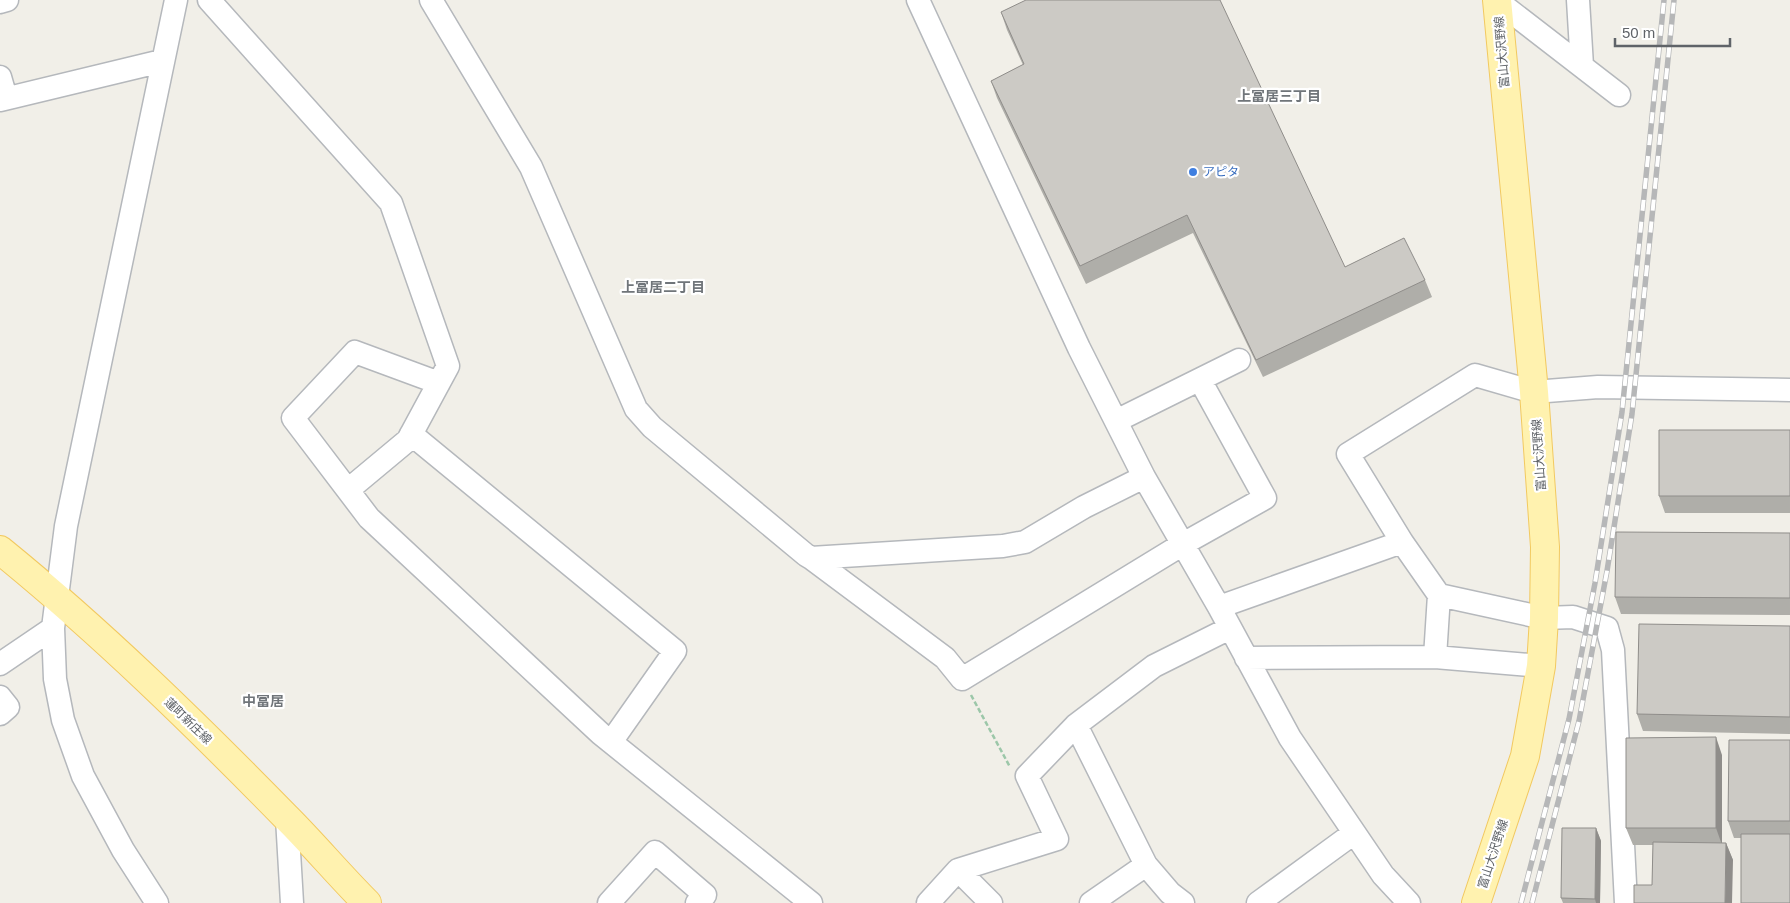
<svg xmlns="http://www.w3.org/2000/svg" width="1790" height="903" font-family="Helvetica,'Noto Sans JP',sans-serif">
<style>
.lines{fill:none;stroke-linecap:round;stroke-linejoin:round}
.minor-casing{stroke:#b5b8bc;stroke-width:25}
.major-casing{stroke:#f2c960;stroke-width:30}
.path{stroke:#9cc7a9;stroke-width:2.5;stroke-dasharray:5 2.5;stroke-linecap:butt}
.minor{stroke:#fff;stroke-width:22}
.major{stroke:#fff2af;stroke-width:28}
.rail-casing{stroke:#b6b7b8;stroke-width:5.5}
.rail{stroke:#fff;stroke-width:4;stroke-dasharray:11;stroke-linecap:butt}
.wall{fill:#afaea9}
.shaded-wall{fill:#8f8d8a}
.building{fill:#cccac5;stroke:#8f8d8a}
.shop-dot{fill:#3f7fe0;stroke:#fff;stroke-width:2}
.labels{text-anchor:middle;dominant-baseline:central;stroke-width:4.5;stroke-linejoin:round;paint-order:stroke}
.street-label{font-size:12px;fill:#5f6368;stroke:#fff}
.shop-label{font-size:12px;fill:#366cbe;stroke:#fff;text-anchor:start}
.neighbourhood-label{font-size:14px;font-weight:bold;fill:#70757a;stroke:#fff}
</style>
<rect width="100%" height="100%" fill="#f1efe8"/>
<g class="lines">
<defs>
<path id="minor" d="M209 0 391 203 448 366 408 440 348 490
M431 0 531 167 636 409 652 427 806 555 811 558 1003 546 1025 542 1084 507 1144 477
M918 0 1079 348 1144 477 1219 607 1290 738 1383 875 1409 903
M1496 0 1619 95
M1578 0 1582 66
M0 2 7 0
M0 77 6 98
M0 100 162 61
M439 383 355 352 293 418 369 518 601 734 811 903
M1116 421 1239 360
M411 434 675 651 611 742
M811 558 945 658 962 679 1183 544 1265 498 1200 380
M1439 595 1544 618 1573 617 1607 628 1613 650 1626 903
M1219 607 1402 542
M1435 657 1439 595 1402 542 1348 454 1475 375 1534 392 1598 387 1790 390
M1246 658 1435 657 1541 666
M0 664 53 628
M0 697 8 707 0 714
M1076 725 1146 865 1170 893 1183 903
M287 818 292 903
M958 870 991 903
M157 903 123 850 83 776 63 720 55 679 53 628 66 526 176 0
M609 903 655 852 705 895 697 903
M928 903 958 870 1057 839 1027 776 1076 725 1154 666 1230 628
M1091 903 1146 865
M1258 903 1354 833"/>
<path id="major" d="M0 550C101 632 195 724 286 817 314 845 339 875 367 903
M1476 903 1525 756 1541 666 1544 618 1545 547 1534 392 1497 0"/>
</defs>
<use href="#minor" class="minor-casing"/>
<use href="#major" class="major-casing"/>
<path class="path" d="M971 695 1010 767"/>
<use href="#minor" class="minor"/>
<use href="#major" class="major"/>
<defs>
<path id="rail" d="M1521 903 1569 719 1595 583 1622 412 1664 0
M1532 903 1579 721 1607 571 1632 414 1674 0"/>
</defs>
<use href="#rail" class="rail-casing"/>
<use href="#rail" class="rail"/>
</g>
<path class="wall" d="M1001 12 1345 267 1425 280 1432 297 1263 377 1193 233 1086 284 997 98 991 81 1023 65 1007 30Z
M1790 430V513H1665L1659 496Z
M1790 533V615L1621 614 1615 597Z
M1790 626V734L1643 731 1637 714Z
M1790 740V903L1741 838H1734L1728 821Z
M1722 755V843H1726L1733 860 1652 885 1653 845H1633L1626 828Z
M1596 828 1601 841 1600 903H1563L1561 898Z"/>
<path class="shaded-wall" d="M1716 737 1722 755V845L1716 828Z
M1596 828 1601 841 1600 903H1596L1595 899Z
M1726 843 1733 860 1732 903H1725Z"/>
<path class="building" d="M1026 0H1220L1345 267 1404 238 1425 280 1256 360 1187 215 1080 266 991 81 1024 64 1001 12Z
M1659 430H1790V496H1659Z
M1616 532 1790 533V598L1615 597Z
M1639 624 1790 626V717L1637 714Z
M1716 737V828H1626V738Z
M1729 740H1790V821H1728Z
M1562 828H1596L1595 899 1561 898Z
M1741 834H1790V903H1741Z
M1653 842 1726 843 1725 903H1634V885H1652Z"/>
<circle class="shop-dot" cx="1193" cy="172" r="5"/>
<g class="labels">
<g class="street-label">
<text transform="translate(1502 52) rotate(-95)">富山大沢野線</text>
<text transform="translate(1539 455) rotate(-94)">富山大沢野線</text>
<text transform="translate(188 721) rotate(44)">蓮町新庄線</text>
<text transform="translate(1493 854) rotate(-72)">富山大沢野線</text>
</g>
<g class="shop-label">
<text x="1203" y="172">アピタ</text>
</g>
<g class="neighbourhood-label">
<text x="1279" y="96">上冨居三丁目</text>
<text x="663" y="287">上冨居二丁目</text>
<text x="263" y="701">中冨居</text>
</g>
</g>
<path d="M1615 38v8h115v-8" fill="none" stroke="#5f6368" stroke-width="2.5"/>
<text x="1622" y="38" font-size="15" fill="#5f6368" stroke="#ffffff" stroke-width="4" paint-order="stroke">50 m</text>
</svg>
